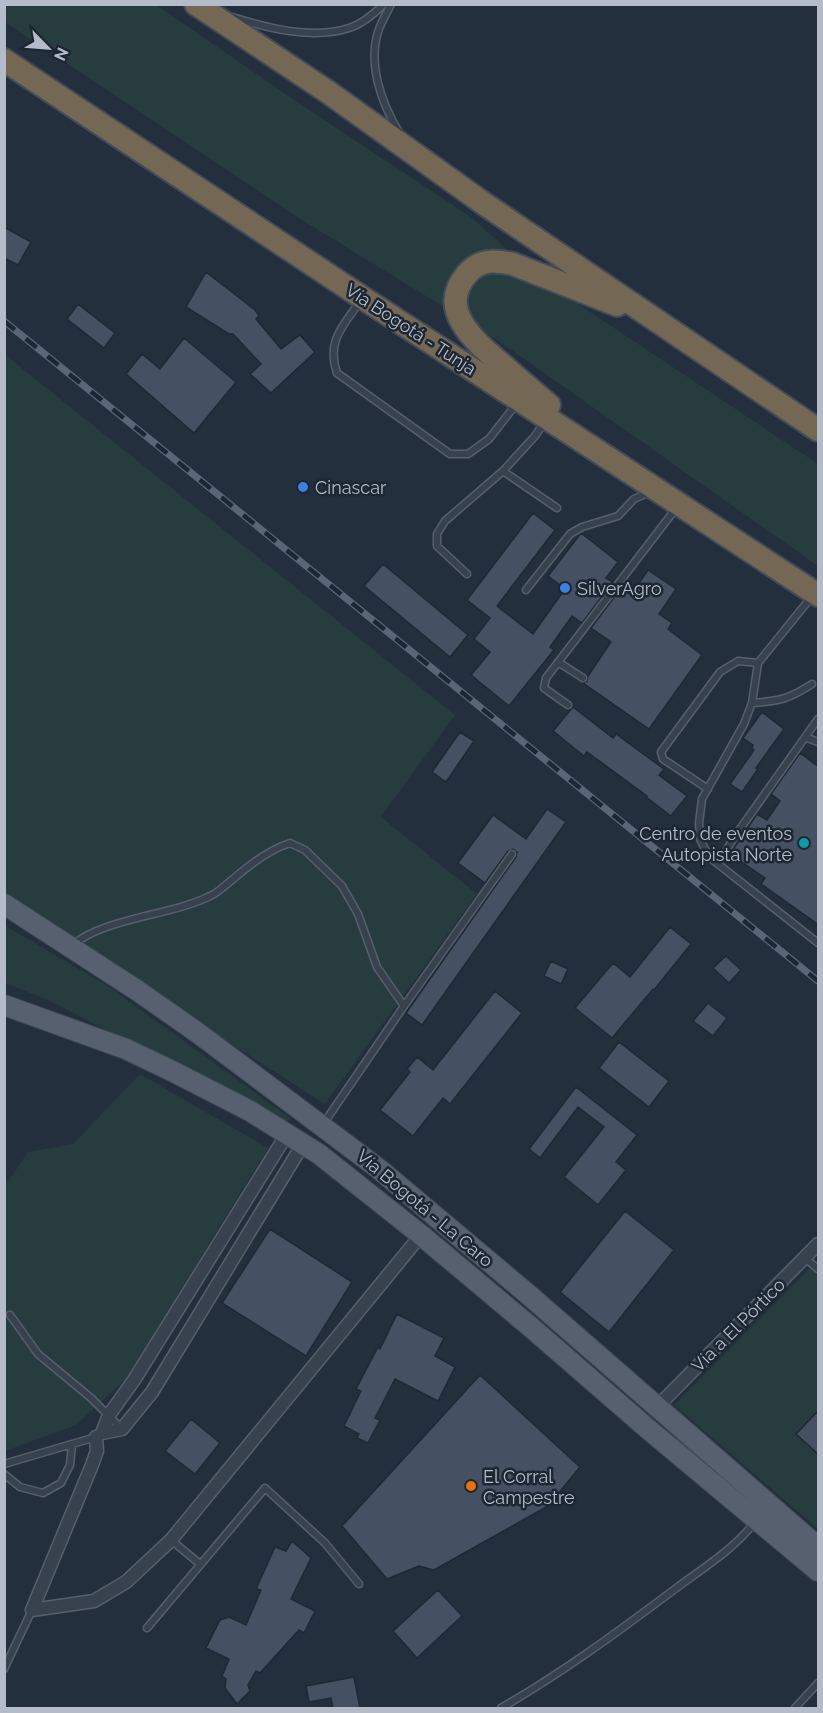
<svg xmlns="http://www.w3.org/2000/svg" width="823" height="1713" font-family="Raleway,sans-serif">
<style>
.green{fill:#263c3f}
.building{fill:#455162;stroke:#1f2835;stroke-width:1.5}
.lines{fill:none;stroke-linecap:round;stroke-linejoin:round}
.lane-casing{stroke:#565f6c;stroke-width:9}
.street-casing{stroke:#565f6c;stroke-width:15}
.primary-casing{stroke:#414a57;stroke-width:22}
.highway-casing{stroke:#434c59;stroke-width:26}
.lane{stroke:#38414e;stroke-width:6}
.street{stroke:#38414e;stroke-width:12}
.primary{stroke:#56606e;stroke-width:20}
.highway{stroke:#746855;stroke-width:22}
.rail-casing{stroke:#5a6575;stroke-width:7}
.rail{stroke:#1d2633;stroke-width:4.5;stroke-dasharray:14;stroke-linecap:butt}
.shop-dot{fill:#3f7fe0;stroke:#1d2633;stroke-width:2}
.culture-dot{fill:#0f9aa8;stroke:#1d2633;stroke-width:2}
.food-dot{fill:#e8710a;stroke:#1d2633;stroke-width:2}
.labels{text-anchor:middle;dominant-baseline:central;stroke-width:5;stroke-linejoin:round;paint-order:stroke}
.street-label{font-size:18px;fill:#b4bcc9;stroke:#1d2633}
.poi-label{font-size:18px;fill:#b4bcc9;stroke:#1d2633;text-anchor:start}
</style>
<rect width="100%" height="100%" fill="#242f3e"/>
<path class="green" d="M4 5H156L296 101 471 217 539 278 818 464V566L496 339 302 220 5 22Z
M4 354 455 715 381 817 477 894 325 1104 5 899Z
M4 925 108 986 290 1118 287 1123 48 1000 5 983Z
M140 1074 268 1148 126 1379 76 1425 5 1451V1186L28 1152 73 1144Z
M818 1260V1529L674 1405Z"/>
<path class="building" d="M4 227 31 242 18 265 4 258Z
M206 272 255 310 259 316 256 319 281 349 300 335 315 352 271 393 250 374 261 364 233 334H229L186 307Z
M78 304 115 333 104 348 67 319Z
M184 338 236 382 194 433 126 374 142 354 160 369Z
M533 513 555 530 497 606 533 634 565 589 548 576 581 533 618 562 606 578 613 582 582 623 572 616 550 647 554 650 509 706 471 675 490 652 474 639 490 618 467 600Z
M383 564 468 635 450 657 364 586Z
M648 570 676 589 659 614 672 623 668 629 702 655 649 729 583 683 587 681 588 676 611 642 591 628 621 588 631 595Z
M573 707 613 738 616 734 664 769 659 775 687 796 671 816 646 797 647 796 587 752 584 756 553 731Z
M762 712 784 729 756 768 758 769 742 792 730 784 754 750 752 749 753 745 743 738Z
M460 732 474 741 446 782 432 772Z
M800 753 819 767V925L761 884 765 878 730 854 757 814 767 820 780 801 771 794Z
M547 809 566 822 422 1025 406 1013 516 857 517 852 513 849 508 851 485 883 458 863 493 815 526 839Z
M670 927 691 944 654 990 653 989 612 1038 575 1008 613 963 630 977Z
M726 956 741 970 729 983 713 968Z
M551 961 568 969 561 984 544 976Z
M495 991 522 1013 450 1104 443 1098 413 1136 380 1110 410 1072 407 1069 417 1057 433 1070Z
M708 1003 727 1018 713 1036 693 1021Z
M619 1042 669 1081 649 1107 599 1068Z
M576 1087 637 1135 616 1162 626 1170 598 1205 564 1177 604 1127 578 1107 540 1158 529 1149Z
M625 1211 674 1250 609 1332 560 1292Z
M270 1229 352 1282 306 1356 222 1303Z
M397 1314 444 1338 435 1356 455 1367 438 1401 395 1379 375 1418 380 1420 368 1443 357 1438 359 1434 344 1426 361 1391 356 1389 378 1347 380 1349Z
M480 1375 580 1467 548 1506 434 1570 419 1566 387 1579 342 1526Z
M819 1410V1455L796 1434Z
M191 1419 220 1443 195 1474 165 1451Z
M292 1541 311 1558 291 1599 315 1611 304 1633 299 1630 260 1673 256 1671 248 1685 250 1691 237 1704 225 1688 226 1679 222 1676 229 1659 206 1648 220 1620 229 1617 246 1625 261 1590 256 1589 275 1547 286 1551Z
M438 1590 462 1616 417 1658 393 1631Z
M354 1677 360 1708H333L331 1698 309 1702 306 1686Z"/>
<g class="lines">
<defs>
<path id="lane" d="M391 4C387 13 382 21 379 29 367 62 381 103 399 132
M232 17C268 28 312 40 349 28 362 24 374 14 384 4
M361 300C343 326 326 341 337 373L450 454H468L489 439 517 403
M503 471 557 508
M467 574 437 546V534L445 521 503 471 535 436 545 421
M526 590 570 534 582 527 618 516 634 499 650 492
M558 662 583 678
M752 703C780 701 789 699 812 684
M568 705 544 688 546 678 677 507
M818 719 735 836 718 864 818 943
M805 737 818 742
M708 789 663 759 661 752 720 672 738 661 758 663
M718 864 709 857 700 839 699 823 702 799 744 724 752 703 758 663 813 595
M73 945C101 919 173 915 210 896 218 893 225 885 232 880 249 865 268 850 290 843L305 850 342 886 358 914 377 967 404 1006 324 1123
M404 1006 512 854
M805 1258 818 1269
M10 1315 38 1354 91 1398 122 1429
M4 1464 96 1437
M4 1474 20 1487 43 1493 61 1483 70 1465 72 1445
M171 1540 200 1564
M147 1628 265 1488 325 1543 359 1584
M4 1669 32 1610
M501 1708C562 1673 619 1631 675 1589 703 1568 733 1550 755 1522
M795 1708 818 1683"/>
<path id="street" d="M657 1407 818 1244
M102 1433 122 1429 152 1392 303 1144
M102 1433 109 1415 134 1380 287 1134
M32 1610 94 1601 126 1582 171 1540 421 1235
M32 1610 92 1465 97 1451 96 1437"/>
<path id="primary" d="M4 904 138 991 198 1033 379 1169 530 1296 818 1547
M4 1005 126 1049 172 1071 250 1111 319 1154 421 1235 533 1329 648 1429 818 1571"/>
<path id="highway" d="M196 4 328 92 483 203 818 430
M4 60 363 298 818 595
M549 405C535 393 521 381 506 368 481 346 434 312 467 274 480 259 494 260 513 264L617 305"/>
</defs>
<use href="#lane" class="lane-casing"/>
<use href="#street" class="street-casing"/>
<use href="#primary" class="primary-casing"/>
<use href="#highway" class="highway-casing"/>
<use href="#lane" class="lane"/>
<use href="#street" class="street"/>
<use href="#primary" class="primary"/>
<use href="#highway" class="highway"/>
<defs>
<path id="rail" d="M4 321 818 981"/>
</defs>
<use href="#rail" class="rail-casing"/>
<use href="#rail" class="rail"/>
</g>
<g class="shop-dot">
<circle cx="303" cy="487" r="6"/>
<circle cx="565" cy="588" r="6"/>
</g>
<circle class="culture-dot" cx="804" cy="843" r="6"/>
<circle class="food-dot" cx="471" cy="1486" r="6"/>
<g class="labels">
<g class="street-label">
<text transform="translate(411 329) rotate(33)">Vía Bogotá - Tunja</text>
<text transform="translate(425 1208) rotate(40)">Vía Bogotá - La Caro</text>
<text transform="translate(738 1325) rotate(-45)">Vía a El Pórtico</text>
</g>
<g class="poi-label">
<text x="315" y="487">Cinascar</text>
<text x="577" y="588">SilverAgro</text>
<text x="792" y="833" text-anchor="end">Centro de eventos<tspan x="792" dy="21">Autopista Norte</tspan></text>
<text x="483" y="1476">El Corral<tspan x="483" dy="21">Campestre</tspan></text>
</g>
</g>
<rect width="823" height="1713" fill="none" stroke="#b4bcc9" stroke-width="12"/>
<g transform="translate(48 48) rotate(115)" stroke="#1d2633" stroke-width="4.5" paint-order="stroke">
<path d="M0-4.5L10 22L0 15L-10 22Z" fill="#b4bcc9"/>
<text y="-9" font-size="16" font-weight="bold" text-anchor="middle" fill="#b4bcc9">N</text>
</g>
</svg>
